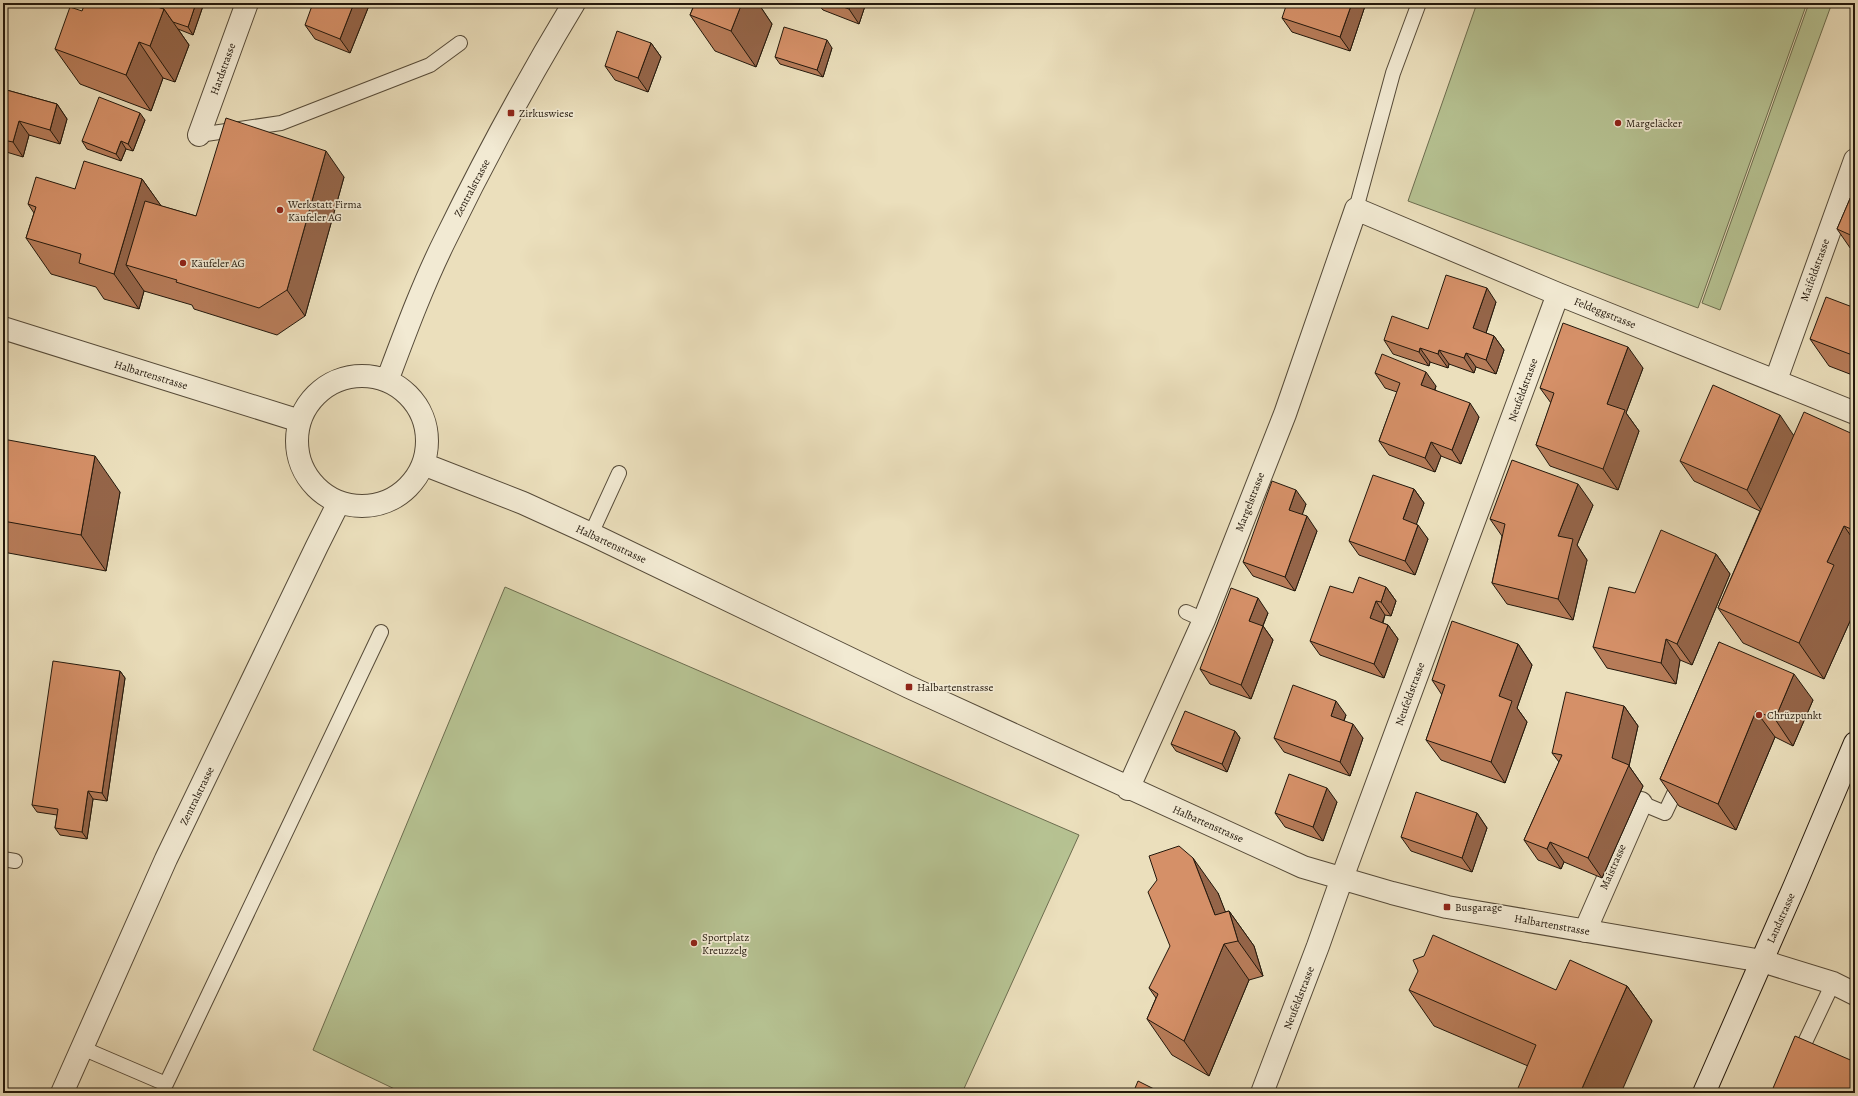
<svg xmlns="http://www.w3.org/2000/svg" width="1858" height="1096" font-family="Alegreya,serif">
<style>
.park{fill:#b6c292;stroke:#6c6d4f}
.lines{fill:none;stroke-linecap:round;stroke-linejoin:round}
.service-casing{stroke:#554a38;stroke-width:16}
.minor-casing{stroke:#554a38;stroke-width:24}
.secondary-casing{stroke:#23180c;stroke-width:24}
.service{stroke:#f2ead3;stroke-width:14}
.minor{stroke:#f2ead3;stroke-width:22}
.secondary{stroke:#f2ead3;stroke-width:22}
.wall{fill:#b77c59;stroke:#23180c}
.shaded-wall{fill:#956549;stroke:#23180c}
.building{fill:#d59068;stroke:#23180c}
.poi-dot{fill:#8f2418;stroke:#f2ead3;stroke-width:1.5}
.labels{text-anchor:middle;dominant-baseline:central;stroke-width:3.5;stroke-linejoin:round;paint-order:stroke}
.street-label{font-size:11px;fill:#23180c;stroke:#f2ead3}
.poi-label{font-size:11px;fill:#23180c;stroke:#f2ead3;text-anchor:start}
</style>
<rect width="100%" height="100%" fill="#ebdfbc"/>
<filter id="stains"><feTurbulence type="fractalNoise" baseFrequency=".005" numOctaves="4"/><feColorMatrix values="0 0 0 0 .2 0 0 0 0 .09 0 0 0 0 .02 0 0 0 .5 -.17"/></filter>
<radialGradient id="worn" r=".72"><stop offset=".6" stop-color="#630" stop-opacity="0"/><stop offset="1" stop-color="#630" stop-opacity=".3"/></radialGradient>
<path class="park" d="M1477 3H1807L1698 308 1408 201Z
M1809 3H1832L1720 310 1702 303Z
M505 587 1079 835 962 1093H403L313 1050Z"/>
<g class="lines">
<defs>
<path id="service" d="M199 135 281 123 430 65 460 43
M1356 209 1393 73 1419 3
M591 534 619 473
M1186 612 1204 620
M1641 803 1665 813 1681 779
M3 859 15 861
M82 1048 166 1084 381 632
M1798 1057 1833 983"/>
<path id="minor" d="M199 135 247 3
M3 328 300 421
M297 441a65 65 0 1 1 130 0a65 65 0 1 1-130 0Z
M1776 380 1855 160
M387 381C405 333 423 284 446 238 485 158 528 79 574 3
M423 464 523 503 591 534 909 687 1303 867 1392 893 1447 907 1762 961 1833 983 1855 994
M1128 789 1204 620 1285 414 1356 209 1558 294 1855 413
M1585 931 1641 803
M62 1093 166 859 317 546 339 502
M1262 1093 1318 946 1342 878 1558 294"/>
<path id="secondary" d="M1704 1093 1795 885 1855 743"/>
</defs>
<use href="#service" class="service-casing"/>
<use href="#minor" class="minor-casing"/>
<use href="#secondary" class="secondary-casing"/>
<use href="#service" class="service"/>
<use href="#minor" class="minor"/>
<use href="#secondary" class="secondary"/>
</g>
<path class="wall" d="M3 3H7V8H3Z
M204 3 193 35 178 29 189 45 175 82 163 78 151 111 80 84 55 49 82 11Z
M695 3H758L772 24 756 67 715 51 690 15Z
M817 3H866L859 24 823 10Z
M1366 3 1350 51 1292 32 1282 18Z
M368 8 350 53 315 39 305 25Z
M651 43 661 57 648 92 615 80 605 66Z
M832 48 823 77 780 64 775 57Z
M3 89 57 104 67 119 60 144 29 135 23 157 3 151Z
M145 120 133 151 126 149 121 161 87 149 82 141Z
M344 177 305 316 277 335 194 309 192 305 144 291 139 309 104 299 96 287 51 274 26 238 34 213 28 204 75 189 142 179 161 206 196 216Z
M1855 187V255L1837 229Z
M1496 302 1486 333 1494 336 1504 350 1496 374 1476 367 1474 373 1449 364 1448 368 1430 362 1429 366 1393 354 1384 340 1428 329Z
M1855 308V376L1829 366 1810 339Z
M1643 368 1626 413 1639 431 1618 490 1550 466 1536 445 1551 403 1540 388Z
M1375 373 1436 386 1435 390 1479 417 1461 464 1441 456 1435 472 1389 455 1379 441 1397 392 1385 388Z
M1794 435H1855V591L1854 593 1855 595V610L1824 679 1743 643 1718 608 1760 511 1694 481 1680 461Z
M3 439 120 492 106 571 3 552Z
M1414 489 1424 503 1416 524 1428 539 1415 575 1359 555 1349 541Z
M1306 504 1302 514 1317 531 1295 591 1253 576 1243 562Z
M1593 505 1577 545 1587 560 1573 620 1507 604 1492 583 1502 536 1490 519Z
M1716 554 1730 574 1692 665 1680 660 1676 684 1607 668 1593 647 1635 593Z
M1386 587 1396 601 1391 616 1385 615 1383 623 1388 625 1398 639 1384 678 1320 655 1310 641Z
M1268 613 1263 626 1273 640 1251 699 1210 684 1200 669Z
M1719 642 1813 700 1793 746 1775 737 1736 830 1679 806 1660 779Z
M1518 644 1532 665 1517 708 1527 722 1505 783 1441 760 1426 740 1442 695 1432 680Z
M120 671 125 678 107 801 93 799 87 839 60 835 55 828 57 815 37 812 32 805Z
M1624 706 1638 726 1629 766 1643 786 1602 878 1564 862 1561 869 1538 860 1524 840 1559 762 1552 753Z
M1346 715 1344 721 1363 738 1350 776 1284 752 1274 738Z
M1235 731 1240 738 1227 772 1176 751 1171 744Z
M1337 802 1323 841 1285 827 1275 813Z
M1477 813 1487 828 1472 872 1411 851 1401 837Z
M1218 893 1225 912 1229 911 1254 946 1263 976 1249 980 1209 1076 1172 1055 1147 1019 1156 998 1149 988Z
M1627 986 1652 1021 1528 1066 1434 1026 1409 990H1556Z"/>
<path class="shaded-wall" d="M4 3H7V8Z
M196 3H204L193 35 188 27Z
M354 3H364L368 8 350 53 340 39Z
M742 3H758L772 24 756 67 731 31Z
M851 3H866L859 24 849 9Z
M1352 3H1366L1350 51 1340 37Z
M164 9 189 45 175 82 150 46Z
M827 40 832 48 823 77 817 70Z
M139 42 163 78 151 111 126 75Z
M651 43 661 57 648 92 638 78Z
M57 104 67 119 60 144 50 130Z
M140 113 145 120 133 151 128 144Z
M19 121 29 135 23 157 13 142Z
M121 141 126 149 121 161 116 154Z
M326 151 344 177 305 316 287 290Z
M142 179 167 214 126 265 144 291 139 309 114 274Z
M1487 288 1496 302 1483 342 1473 328Z
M1494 336 1504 350 1496 374 1486 360Z
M1628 347 1643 368 1626 413 1639 431 1618 490 1603 469 1607 404Z
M1420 348 1430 362 1429 366 1419 352Z
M1439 350 1449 364 1448 368 1438 354Z
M1466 353 1476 367 1474 373 1464 358Z
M1426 372 1436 386 1431 399 1421 385Z
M1470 403 1479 417 1461 464 1452 450Z
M1780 415 1794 436 1762 511 1747 490Z
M1431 442 1441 456 1435 472 1425 458Z
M95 456 120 492 106 571 81 535Z
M1578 484 1593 505 1577 545 1587 560 1573 620 1558 599V536Z
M1414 489 1424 503 1413 534 1403 519Z
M1296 490 1306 504 1299 524 1289 510Z
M1307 516 1317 531 1295 591 1285 577Z
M1855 520V535L1851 529Z
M1418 525 1428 539 1415 575 1405 561Z
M1844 526 1855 542V591L1854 593 1855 595V610L1824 679 1799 643 1827 562Z
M1716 554 1730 574 1692 665 1677 644Z
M1386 587 1396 601 1391 616 1381 602Z
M1258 598 1268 613 1259 635 1249 621Z
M1376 601 1385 615 1379 632 1370 618Z
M1388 625 1398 639 1384 678 1374 664Z
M1263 626 1273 640 1251 699 1241 685Z
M1666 639 1680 660 1676 684 1661 663Z
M1518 644 1532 665 1517 708 1527 722 1505 783 1491 762 1499 696Z
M120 671 125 678 107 801 102 793Z
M1794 674 1813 700 1793 746 1775 719Z
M1336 701 1346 715 1340 730 1331 716Z
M1624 706 1638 726 1629 766 1643 786 1602 878 1588 858Z
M1756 711 1775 737 1736 830 1718 804Z
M1353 724 1363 738 1350 776 1340 762Z
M1235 731 1240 738 1227 772 1222 764Z
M1327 788 1337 802 1323 841 1313 827Z
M88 791 93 799 87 839 82 832Z
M1477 813 1487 828 1472 872 1462 858Z
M1550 842 1564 862 1561 869 1547 849Z
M1193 858 1218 893 1237 941 1215 915Z
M1229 911 1254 946 1263 976 1238 941Z
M1224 944 1249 980 1209 1076 1184 1041Z
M1627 986 1652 1021 1621 1093H1580Z"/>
<path class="building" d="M85 3H146L164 9 150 46 139 42 126 75 55 49 70 7 82 11Z
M158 3H196L188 27 173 22 164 9 157 7Z
M313 3H354L340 39 305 25Z
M695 3H742L731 31 690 15Z
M831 3H851L849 9Z
M1287 3H1352L1340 37 1282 18Z
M784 27 827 40 817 70 775 57Z
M617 31 651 43 638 78 605 66Z
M3 89 57 104 50 130 19 121 13 142 3 140Z
M99 97 140 113 128 144 121 141 116 154 82 141Z
M226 118 326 151 287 290 259 308 176 282 177 280 126 265 145 201 196 216Z
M84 161 142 179 114 274 79 263 81 254 26 238 36 207 28 204 36 177 75 189Z
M1855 187V237L1837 229Z
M1446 275 1487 288 1473 328 1494 336 1486 360 1466 353 1464 358 1439 350 1438 354 1420 348 1419 352 1384 340 1392 316 1428 329Z
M1826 297 1855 308V356L1810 339Z
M1563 323 1628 347 1607 404 1625 410 1603 469 1536 445 1554 393 1540 388Z
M1382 354 1426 372 1421 385 1470 403 1452 450 1431 442 1425 458 1379 441 1400 383 1375 373Z
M1713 385 1780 415 1747 490 1680 461Z
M1804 412 1855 435V520L1851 529 1844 526 1827 562 1834 565 1799 643 1718 608Z
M3 439 95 456 81 535 3 521Z
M1512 460 1578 484 1558 536 1573 539 1558 599 1492 583 1505 524 1490 519Z
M1373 475 1414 489 1403 519 1418 525 1405 561 1349 541Z
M1272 481 1296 490 1289 510 1307 516 1285 577 1243 562Z
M1661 530 1716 554 1677 644 1666 639 1661 663 1593 647 1609 587 1635 593Z
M1359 577 1386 587 1381 602 1376 601 1370 618 1388 625 1374 664 1310 641 1330 586 1353 593Z
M1231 588 1258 598 1249 621 1263 626 1241 685 1200 669Z
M1452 621 1518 644 1499 696 1512 701 1491 762 1426 740 1445 685 1432 680Z
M1719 642 1794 674 1775 719 1756 711 1718 804 1660 779Z
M53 661 120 671 102 793 88 791 82 832 55 828 58 809 32 805Z
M1293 685 1336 701 1331 716 1353 724 1340 762 1274 738Z
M1566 692 1624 706 1612 758 1629 765 1588 858 1550 842 1547 849 1524 840 1562 755 1552 753Z
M1185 711 1235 731 1222 764 1171 744Z
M1289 774 1327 788 1313 827 1275 813Z
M1416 792 1477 813 1462 858 1401 837Z
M1179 846 1193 858 1215 915 1229 911 1238 941 1224 944 1184 1041 1147 1019 1158 994 1149 988 1170 946 1148 892 1157 880 1149 856Z
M1433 935 1556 990 1570 960 1627 986 1580 1093H1516L1536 1045 1409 990 1418 971 1413 960 1424 956Z
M1795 1036 1855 1062V1093H1771Z
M1138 1081 1162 1093H1133Z"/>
<g class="poi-dot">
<rect x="507" y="109" width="8" height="8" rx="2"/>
<circle cx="1618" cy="123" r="4"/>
<circle cx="280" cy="210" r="4"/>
<circle cx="183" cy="263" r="4"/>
<rect x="905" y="683" width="8" height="8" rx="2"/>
<circle cx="1759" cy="715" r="4"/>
<rect x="1443" y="903" width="8" height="8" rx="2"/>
<circle cx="694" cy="943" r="4"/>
</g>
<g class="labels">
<g class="street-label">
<text transform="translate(223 69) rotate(-70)">Hardstrasse</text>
<text transform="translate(472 188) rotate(-62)">Zentralstrasse</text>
<text transform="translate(1815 270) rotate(-70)">Maifeldstrasse</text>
<text transform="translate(1605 313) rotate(22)">Feldeggstrasse</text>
<text transform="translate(151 375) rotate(17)">Halbartenstrasse</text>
<text transform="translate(1523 390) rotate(-70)">Neufeldstrasse</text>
<text transform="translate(1250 502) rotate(-69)">Margelstrasse</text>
<text transform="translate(611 544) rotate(25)">Halbartenstrasse</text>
<text transform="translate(1410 694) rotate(-70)">Neufeldstrasse</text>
<text transform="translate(197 796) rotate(-64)">Zentralstrasse</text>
<text transform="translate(1208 824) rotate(24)">Halbartenstrasse</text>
<text transform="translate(1613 867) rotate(-66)">Maistrasse</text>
<text transform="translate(1781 918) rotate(-66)">Landstrasse</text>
<text transform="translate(1552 925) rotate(10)">Halbartenstrasse</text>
<text transform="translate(1299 998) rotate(-69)">Neufeldstrasse</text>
</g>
<g class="poi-label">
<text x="519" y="113">Zirkuswiese</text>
<text x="1626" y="123">Margeläcker</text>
<text x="288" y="204">Werkstatt Firma<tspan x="288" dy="13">Käufeler AG</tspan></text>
<text x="191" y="263">Käufeler AG</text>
<text x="917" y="687">Halbartenstrasse</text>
<text x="1767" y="715">Chrüzpunkt</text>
<text x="1455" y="907">Busgarage</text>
<text x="702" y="937">Sportplatz<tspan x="702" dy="13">Kreuzzelg</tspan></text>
</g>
</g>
<rect width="1858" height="1096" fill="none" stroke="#ebdfbc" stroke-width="16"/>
<rect x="4" y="4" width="1850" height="1088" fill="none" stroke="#23180c" stroke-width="2"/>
<rect x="8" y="8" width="1842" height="1080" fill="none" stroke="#23180c"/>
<rect width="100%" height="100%" filter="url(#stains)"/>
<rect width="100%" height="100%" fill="url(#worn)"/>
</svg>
